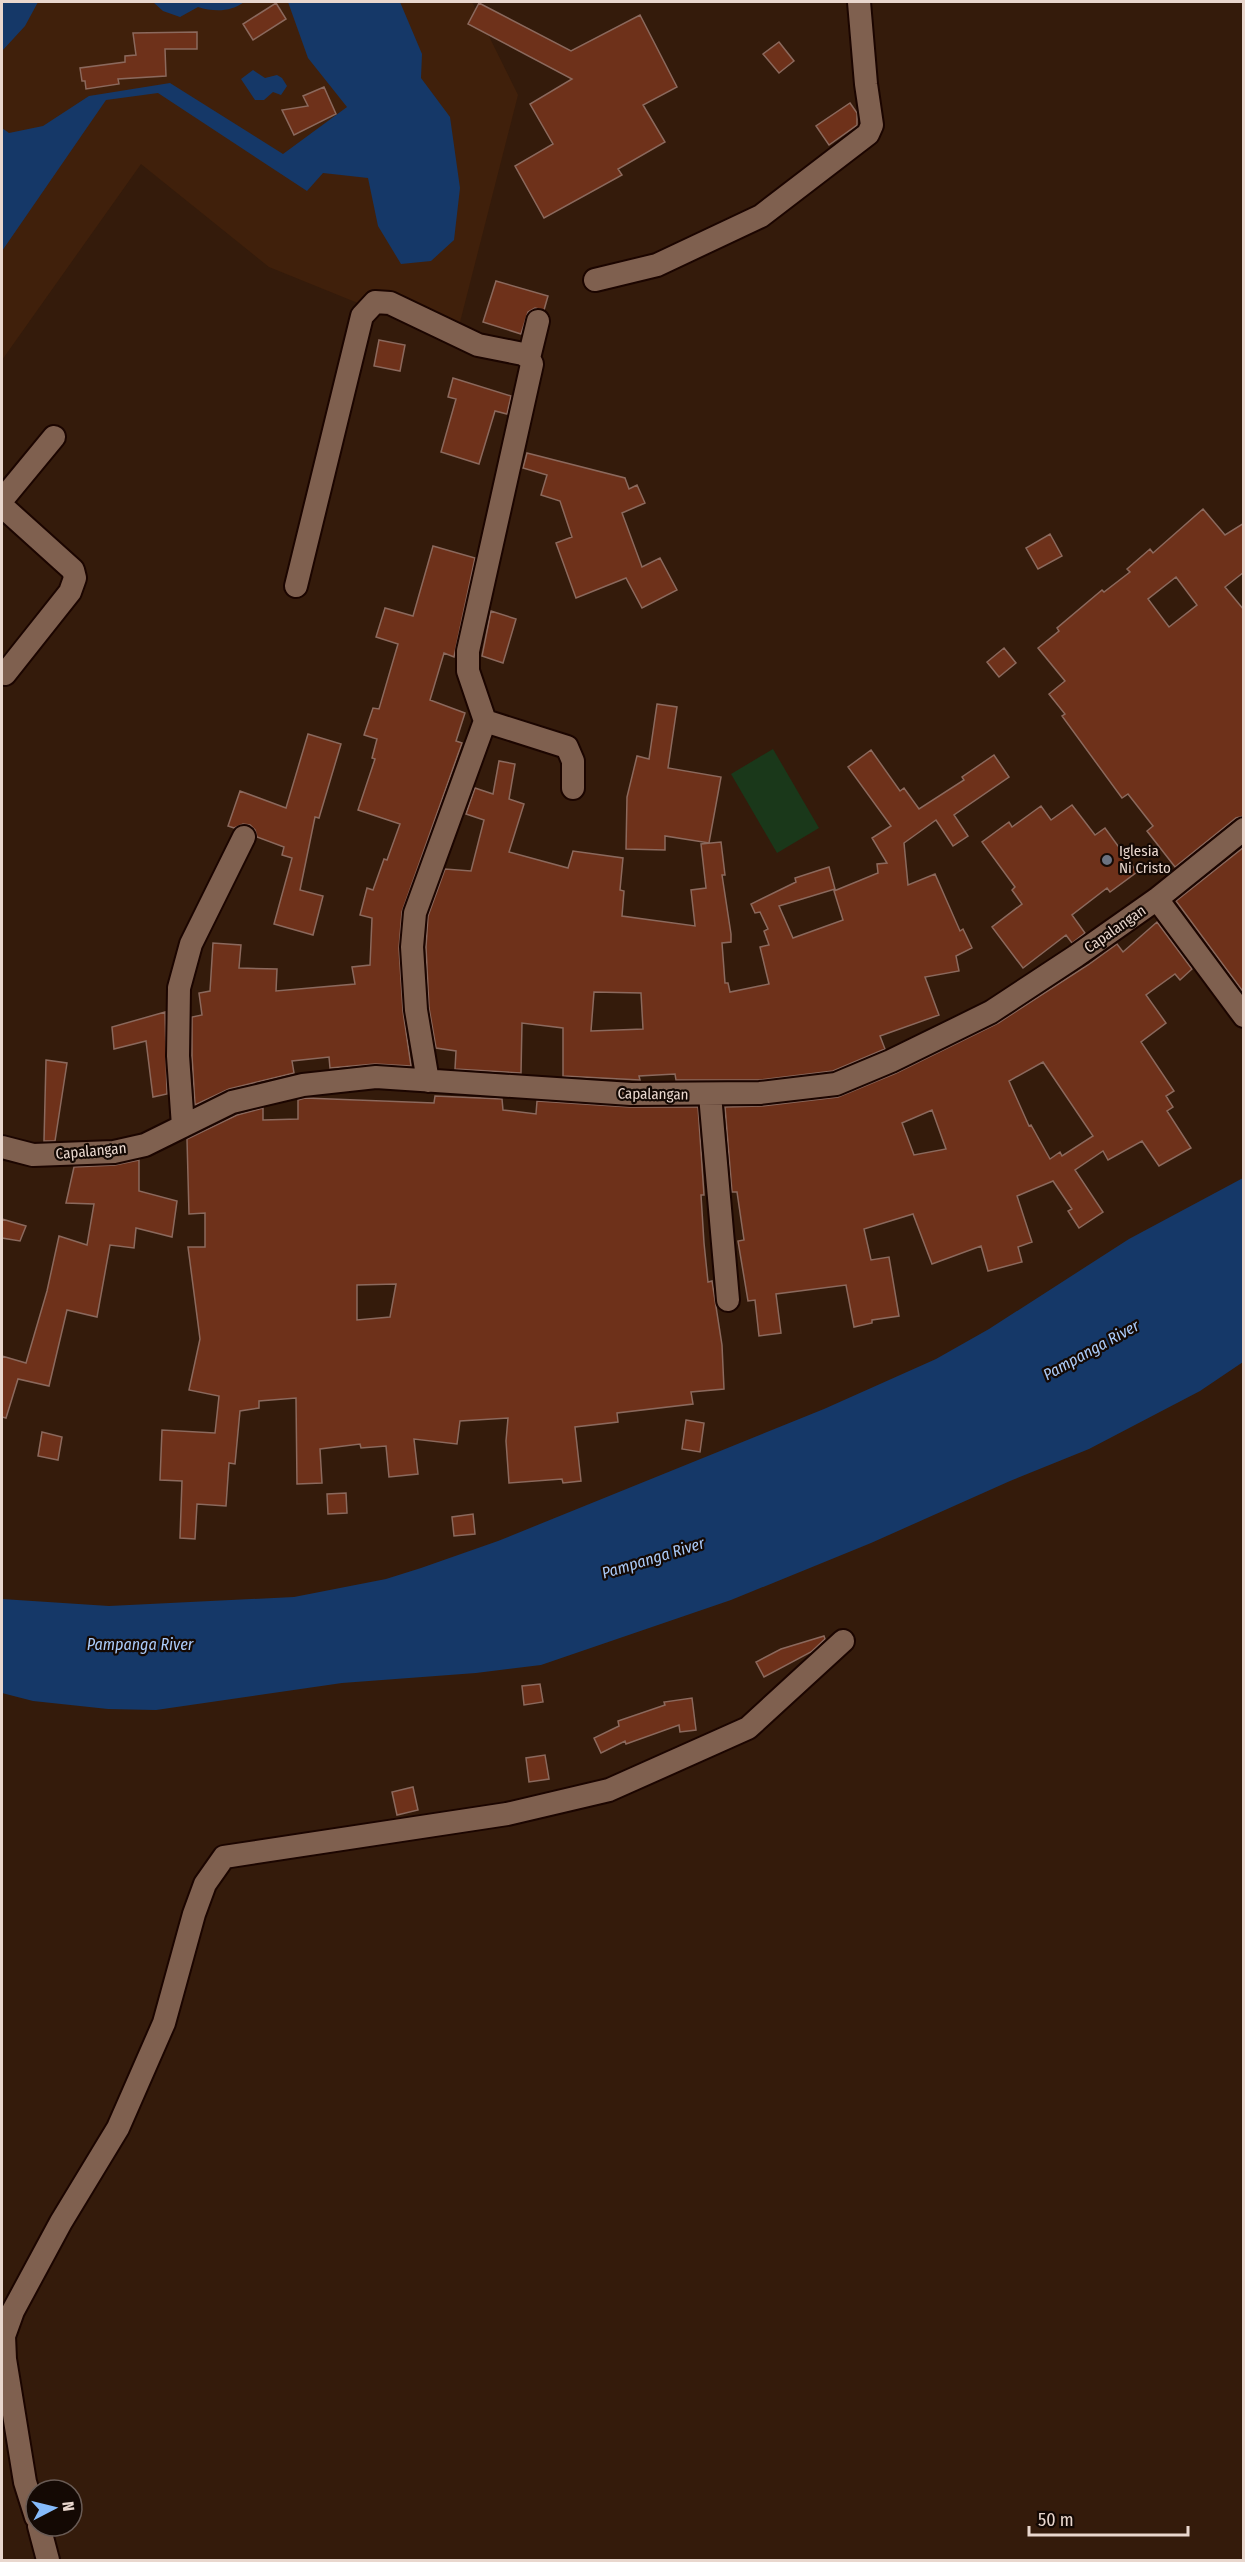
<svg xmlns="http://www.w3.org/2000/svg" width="1245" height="2562" font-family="'Fira Sans Condensed',sans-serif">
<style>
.built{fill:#40200b}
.green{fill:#1a381a}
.water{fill:#153868}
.building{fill:#6e311a;stroke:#8b695d;stroke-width:1.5;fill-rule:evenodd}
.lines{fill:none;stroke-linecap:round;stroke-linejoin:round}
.minor-casing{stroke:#1b0500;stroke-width:26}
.minor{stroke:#7f604f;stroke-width:22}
.worship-dot{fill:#6b7280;stroke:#140904;stroke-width:2}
.labels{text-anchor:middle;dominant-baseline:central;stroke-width:4.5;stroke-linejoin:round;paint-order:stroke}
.poi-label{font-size:15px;fill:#e9d7ce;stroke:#140904;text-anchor:start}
.street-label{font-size:15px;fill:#e9d7ce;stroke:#140904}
.water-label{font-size:16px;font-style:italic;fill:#abcbf9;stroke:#140904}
</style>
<rect width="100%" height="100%" fill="#341b0b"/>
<path class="built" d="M2 2H472L518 95 458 330 380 312 269 267 141 164 2 360Z"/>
<path class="green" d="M773 749 819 828 777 853 731 774Z"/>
<path class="water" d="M2 2H38L25 26 2 51Z
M153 2H244C231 12 214 12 198 7L180 17 163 11Z
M288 2H400L422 54 421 78 450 117 460 188 454 240 431 261 401 264 378 226 368 178 323 173 307 191 158 93 106 100 2 251V128L9 133 43 126 89 96 170 83 283 154 347 107 308 58Z
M253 70 265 78 277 75 282 78 287 86 281 95 273 92 264 100H255L241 79Z
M1243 1178V1362L1200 1391 1089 1449 1010 1481 871 1543 731 1600 541 1665 476 1673 342 1683 156 1710 108 1709 33 1701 2 1693V1599L109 1606 294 1597 386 1579 421 1568 498 1541 824 1409 936 1359 989 1329 1129 1239Z"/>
<path class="building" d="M276 3 286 19 253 40 243 24Z
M479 3 571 51 640 15 677 87 643 105 665 142 618 169 622 175 544 218 515 166 553 144 530 104 572 79 468 24Z
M197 32V49H165L166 76 118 79 119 84 86 89 85 81H82L80 68 125 62V56L136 55 133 33Z
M779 42 794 61 779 73 763 54Z
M324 87 336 114 294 135 282 110 308 106 303 96Z
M850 103 857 113V125L829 145 816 126Z
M496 281 548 296 544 310 535 308 528 312 521 334 483 322Z
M379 340 405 345 400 371 374 366Z
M453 378 511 396 507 414 495 411 479 464 441 452 456 399 448 397Z
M527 453 625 478 629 489 637 485 645 503 622 513 642 567 660 558 677 590 642 608 626 578 576 598 556 543 572 537 560 501 541 495 547 475 523 468Z
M1203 509 1225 535 1244 523V572L1225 587 1244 610V816L1236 818 1175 867 1147 831 1153 826 1128 794 1122 798 1062 716 1065 714 1049 694 1065 681 1038 648 1059 631 1057 628 1102 590 1104 592 1130 572 1127 569 1150 549 1153 553ZM1176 577 1197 605 1169 627 1148 599Z
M1050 534 1062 556 1038 569 1026 548Z
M433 546 475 558 454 657 444 653 430 700 465 713 456 741 462 743 402 912 399 948 403 1011 411 1066 375 1064 330 1068 329 1057 292 1061 294 1073 229 1089 195 1105 192 1056V1017L202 1015 199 993 210 991 213 943 241 945 239 968 277 969 276 991 355 984 352 967 370 965 372 918 360 915 367 888 373 890 384 859 387 860 400 824 358 810 375 759 372 758 377 739 364 735 373 708 379 709 398 644 376 637 385 608 413 616Z
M491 611 516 619 503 663 482 656Z
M1004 648 1016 663 999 677 987 662Z
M657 704 677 707 668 768 721 777 709 843 665 836V850L626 849 627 797 637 756 649 759Z
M308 734 341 744 319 818 315 817 300 890 323 896 313 935 274 924 292 858 282 855 284 847 257 837 255 830 250 825 243 824 234 828 228 826 240 791 286 808Z
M871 750 900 791 904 788 919 809 964 780 962 777 994 755 1009 777 954 815 968 836 953 846 936 820 904 843 908 885 935 874 960 931 963 929 972 948 956 956 959 971 925 977 939 1015 880 1036 885 1049 833 1071 759 1080H676L675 1074 639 1076 640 1080 563 1076V1028L522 1023 521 1073 455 1069 456 1051 436 1048 429 1008 426 947 428 916 445 869 471 871 484 820 466 814 475 788 493 794 499 761 515 764 509 799 524 804 509 852 568 868 573 851 623 858 620 890 624 891 622 916 695 926 691 890 706 888 701 844 721 842 725 875H722L731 934V942L722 943 725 983H728L730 992 769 984 760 947 769 945 764 931 768 929 760 912 755 913 751 904 796 882 795 878 829 867 835 889 779 906 793 938 843 920 834 891 878 873 877 864 887 863 872 838 891 826 848 767ZM594 992 641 993 643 1029 591 1031Z
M1072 805 1095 835 1105 828 1137 872 1110 892 1107 888 1072 915 1085 933 1072 943 1066 935 1023 968 992 927 1022 904 1012 890 1015 887 982 842 1009 822 1012 827 1041 806 1051 820Z
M1244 847V993L1176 901Z
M1157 922 1192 969 1180 980 1175 974 1146 995 1166 1023 1141 1042 1174 1091 1166 1096 1173 1107 1167 1111 1191 1148 1159 1166 1142 1141 1108 1160 1103 1151 1075 1170 1103 1212 1079 1228 1068 1211 1072 1209 1053 1181 1017 1196 1032 1242 1018 1247 1022 1262 988 1271 981 1246 932 1264 913 1214 864 1229 871 1260 889 1257 899 1316 872 1320V1323L854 1327 846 1285 776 1294 781 1333 759 1336 755 1300 748 1301 738 1241 744 1240 737 1192H732L725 1107 761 1106 838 1097 896 1073 998 1023 1088 965 1117 944 1123 952ZM1043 1062 1093 1136 1062 1156 1060 1152 1050 1159 1031 1125 1029 1126 1009 1081ZM932 1110 946 1149 914 1155 902 1123Z
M165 1012 167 1094 153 1097 146 1041 114 1049 112 1027Z
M46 1060 67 1063 55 1141H44Z
M435 1096 502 1099 503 1110 536 1114 537 1101 630 1107H698L704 1195H701L704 1243 708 1282 712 1281 722 1345 724 1389 691 1392 693 1404 617 1413 618 1422 575 1427 581 1481 563 1483 562 1479 509 1483 506 1441 508 1418 460 1421 457 1444 414 1439 418 1474 389 1477 386 1446 361 1448 360 1444 320 1449 322 1483 297 1484 296 1398 259 1401V1408L240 1411 235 1464 229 1463 226 1506 197 1504 195 1539 180 1538 182 1481 160 1480 162 1430 215 1433 219 1396 189 1390 200 1339 188 1247H205V1213L189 1214 187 1139 237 1115 263 1108V1120L298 1119V1100L305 1098 434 1103ZM396 1284 390 1317 357 1320V1285Z
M139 1160V1191L177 1201 172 1237 136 1228 134 1248 110 1245 97 1317 67 1310 49 1386 18 1379 6 1418 2 1417V1356L26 1363 47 1291 59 1236 87 1245 94 1204 66 1203 74 1167 115 1165Z
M2 1219 26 1226 20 1241 2 1238Z
M686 1420 704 1423 700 1452 682 1449Z
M42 1432 62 1437 58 1460 38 1456Z
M346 1493 347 1513 328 1514 327 1494Z
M473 1514 475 1534 454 1536 452 1517Z
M824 1636 825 1639 811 1652 764 1677 756 1662 781 1649Z
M540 1684 543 1702 524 1705 522 1686Z
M692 1698 696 1730 680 1732 679 1725 626 1744 625 1741 601 1753 594 1738 619 1726 618 1721 665 1705 664 1702Z
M545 1755 549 1779 529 1782 526 1758Z
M413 1787 418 1810 397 1815 392 1792Z"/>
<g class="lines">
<defs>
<path id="minor" d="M595 280 657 265 761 216 868 134 872 125 866 84 859 2
M529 358 538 321
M2 500 54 437
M2 506 73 570 75 578 70 592 5 674
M296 586 362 316 375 302 390 303 478 345 523 354 529 358 532 364 468 651V671L485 721 415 913 412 947 416 1010 428 1081
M485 721 567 747 573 761V788
M1157 899 1244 1016
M710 1095 728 1300
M183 1126 178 1056 179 988 191 944 244 837
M2 1147 33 1155 114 1152 145 1145 232 1102 303 1085 376 1077 631 1094 760 1093 836 1084 891 1061 991 1012 1076 956 1157 899 1244 829
M36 2517 25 2482 5 2359 4 2336 13 2311 61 2222 118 2128 164 2023 194 1914 205 1884 224 1857 507 1814 609 1790 748 1728 843 1641
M39 2526 48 2560"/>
</defs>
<use href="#minor" class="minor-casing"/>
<use href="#minor" class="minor"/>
</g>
<circle class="worship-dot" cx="1107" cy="860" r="6"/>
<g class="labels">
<g class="poi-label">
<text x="1119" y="851">Iglesia<tspan x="1119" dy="17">Ni Cristo</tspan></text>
</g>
<g class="street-label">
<text transform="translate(1115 929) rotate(-35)">Capalangan</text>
<text transform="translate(653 1094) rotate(1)">Capalangan</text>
<text transform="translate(91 1151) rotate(-5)">Capalangan</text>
</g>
<g class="water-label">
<text transform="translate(1091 1350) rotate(-29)">Pampanga River</text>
<text transform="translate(653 1558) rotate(-17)">Pampanga River</text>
<text x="140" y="1644">Pampanga River</text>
</g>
</g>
<rect width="1245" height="2562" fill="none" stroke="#e9d7ce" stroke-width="6"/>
<g transform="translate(54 2508) rotate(83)"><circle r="28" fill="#140904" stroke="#695b55" stroke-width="1.5"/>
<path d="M0-4.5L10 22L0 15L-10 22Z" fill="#86bbfb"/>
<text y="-9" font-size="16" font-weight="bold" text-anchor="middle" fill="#e9d7ce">N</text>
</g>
<path d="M1029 2526v9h159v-9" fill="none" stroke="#e9d7ce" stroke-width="3"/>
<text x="1038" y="2526" font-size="18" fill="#e9d7ce" stroke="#140904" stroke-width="4.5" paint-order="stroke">50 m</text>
</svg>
